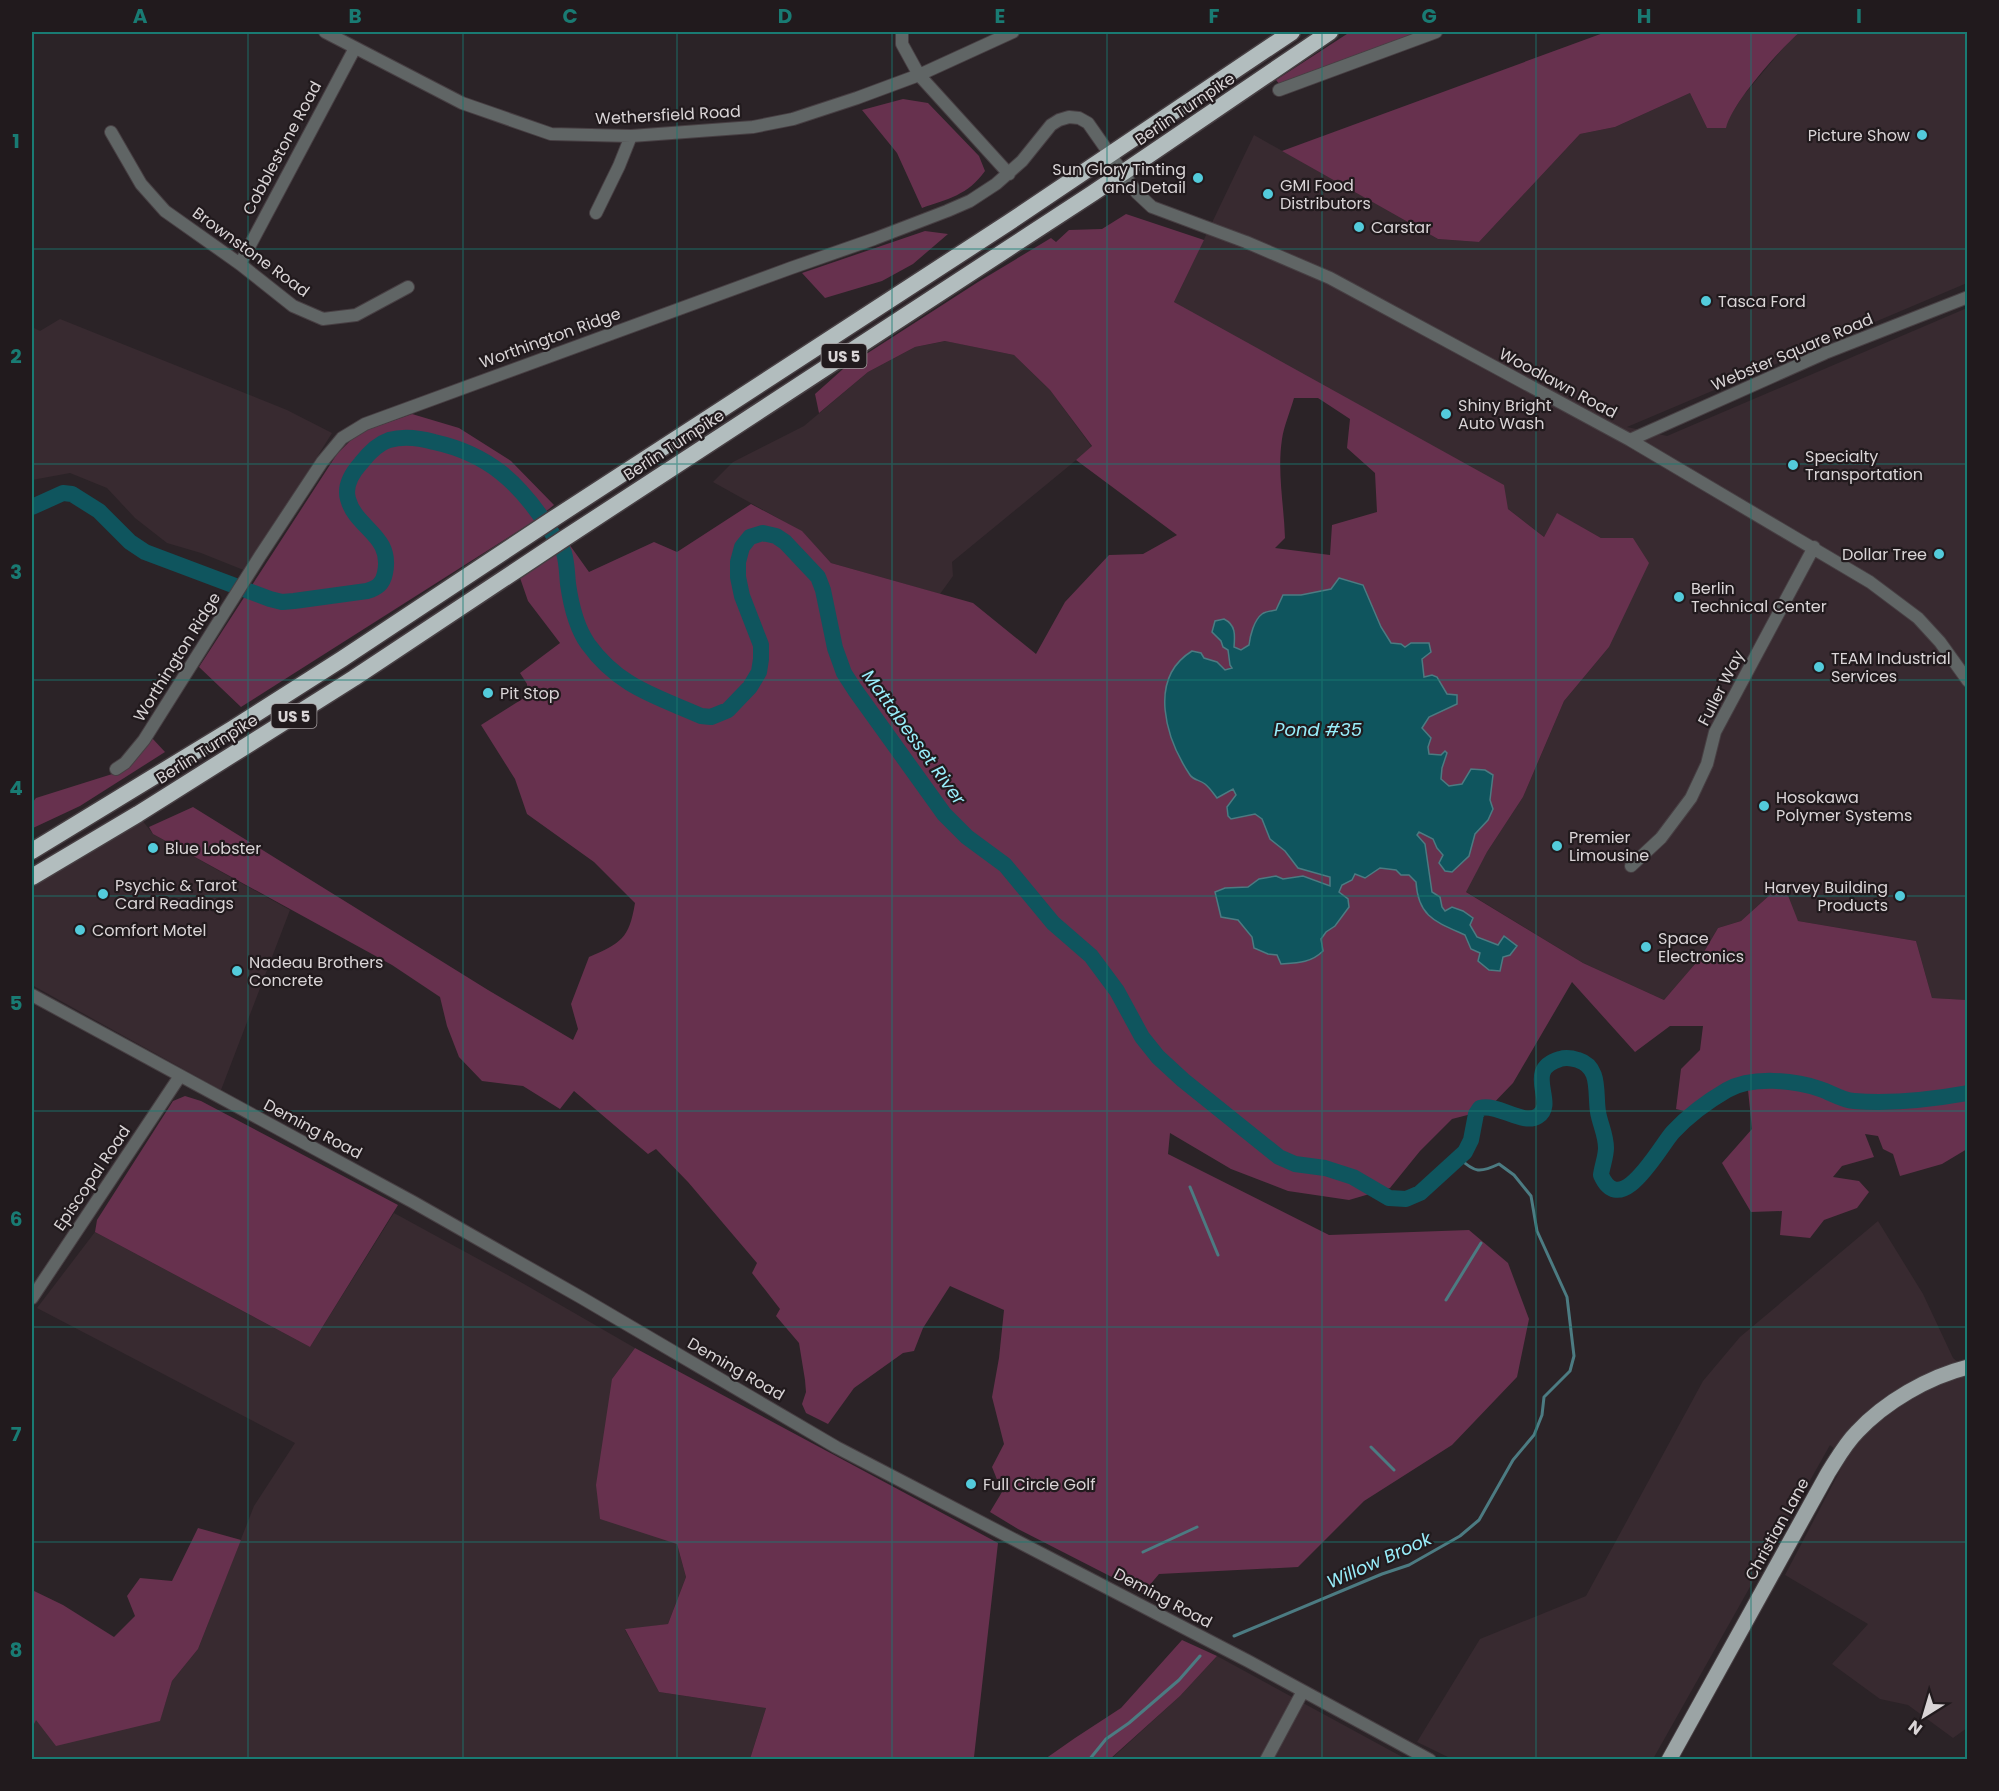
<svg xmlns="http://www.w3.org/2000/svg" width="1999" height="1791" font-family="Poppins,sans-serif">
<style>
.built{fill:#382a30}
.green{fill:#67314e;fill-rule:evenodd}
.water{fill:#0f555e;stroke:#4c7b82;stroke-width:1.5}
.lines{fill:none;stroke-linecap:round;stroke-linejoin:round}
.stream{stroke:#4c7b82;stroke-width:3}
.river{stroke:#0f555e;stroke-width:16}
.minor-casing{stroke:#473f43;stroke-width:14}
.major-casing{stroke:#473f43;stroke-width:17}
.highway-casing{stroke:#473f43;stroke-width:19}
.minor{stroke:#606565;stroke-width:12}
.major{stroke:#9ba4a5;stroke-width:15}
.highway{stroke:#b2bdbe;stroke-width:16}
.grid{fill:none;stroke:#197b73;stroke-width:1.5;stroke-opacity:0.55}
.poi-dot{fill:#53cbdb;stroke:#211a1d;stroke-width:2}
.labels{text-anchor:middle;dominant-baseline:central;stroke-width:4.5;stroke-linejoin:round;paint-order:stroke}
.shield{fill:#211a1d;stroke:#a29c9e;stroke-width:1.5}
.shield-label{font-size:15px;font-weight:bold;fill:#d9d4d6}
.street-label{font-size:16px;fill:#d9d4d6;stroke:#211a1d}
.poi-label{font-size:16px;fill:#d9d4d6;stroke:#211a1d;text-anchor:start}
.water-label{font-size:18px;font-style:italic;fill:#99eefb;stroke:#211a1d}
.neatline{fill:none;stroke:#197b73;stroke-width:2}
.grid-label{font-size:20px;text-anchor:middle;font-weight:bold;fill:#197b73}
</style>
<rect width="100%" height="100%" fill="#2b2327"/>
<path class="built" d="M1800 32H1967V283L1627 427 1667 436 1967 308V1000L1932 998 1916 941 1798 921 1772 893 1741 921 1718 928 1701 957 1664 1000 1583 963 1465 891 1487 852 1523 797 1564 701 1609 647 1633 538H1601L1558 514 1544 537 1508 509 1174 302 1254 135 1438 239 1479 242 1580 134 1615 127 1690 93 1707 128 1728 119 1743 96 1789 41Z
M60 319 287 410 332 433 246 571 201 553 167 543 135 518 107 488 70 473 32 480V327L40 331Z
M946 341 1014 355 1050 390 1092 447 952 562 953 576 940 594 831 563 801 531 713 482 733 462 804 426 868 372 915 347Z
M142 820 153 834 290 910 221 1090 32 985V887Z
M394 1213 524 1284 635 1348 612 1379 677 1544 686 1577 668 1624 625 1630 659 1692 766 1708 750 1759 32 1760V1728L35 1719 160 1720 172 1681 198 1649 254 1506 295 1443 37 1308 95 1232 310 1347Z
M1878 1221 1923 1294 1953 1358 1967 1370V1728L1953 1738 1908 1705 1880 1699 1832 1664 1868 1624 1785 1575 1846 1459 1830 1445 1653 1759H1452L1417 1742 1480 1639 1586 1596 1703 1381 1740 1337Z
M1217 1656 1406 1759 1110 1760 1180 1696Z"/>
<path class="green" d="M1350 32H1421L1281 86 1276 80Z
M1606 32H1800C1780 49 1732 103 1726 128H1707L1690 93 1615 127 1580 134 1479 242 1438 239 1282 151Z
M903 99 928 103 979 156 985 171C968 195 948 199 922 208L897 153 862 110Z
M1126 214 1204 240 1174 302 1504 485 1508 509 1544 537 1557 513 1601 538H1633L1649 563 1609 647 1564 701 1523 797 1487 852 1466 892 1583 963 1664 1000 1701 957 1718 928 1741 921 1772 893H1787L1798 921 1916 941 1932 998 1967 1000V1149L1942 1164 1900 1176 1893 1154 1883 1149 1878 1136 1865 1134 1874 1157 1842 1166 1833 1177 1859 1181 1869 1192 1857 1208 1824 1220 1810 1238 1780 1235 1782 1211 1751 1212 1722 1163 1752 1129 1747 1080 1692 1113 1676 1109 1681 1069 1700 1050 1703 1026H1670L1635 1052 1572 982 1513 1083 1487 1110 1452 1119 1420 1151 1390 1188 1349 1200 1288 1191 1231 1169 1170 1133 1168 1154 1329 1235 1469 1230 1508 1263 1529 1319 1517 1377 1452 1445 1364 1501 1298 1567 1159 1574 1143 1593 1018 1529 990 1512 1002 1492 992 1467 1004 1444 992 1397 999 1358 1004 1310 950 1286 923 1328 914 1351 903 1353 854 1388 828 1424 806 1413 802 1404 806 1392 805 1380 799 1343 776 1316 780 1309 752 1273 757 1263 688 1182 656 1149 648 1154 574 1091 560 1109 523 1086 482 1081 459 1057 447 1026 440 997 392 965 153 834 149 827 193 807 488 990 573 1040 578 1029 571 1004 589 957C621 943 629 939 635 903L594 862 527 814 515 779 481 725 527 696V684L520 673 560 643 528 601 519 575 569 544 589 572 654 542 677 552 751 504 802 531 831 563 973 603 1036 654 1065 602 1109 555 1143 554 1177 535 1076 460 1092 446 1050 390 1014 355 945 341 915 347 868 372 819 413 815 394 843 369 978 282 1051 238 1056 242 1069 230 1102 229ZM1294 398H1318L1350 419 1347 448 1375 473 1377 512 1332 525 1330 555 1275 548 1285 538C1284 505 1277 472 1282 439 1284 426 1290 412 1294 398Z
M925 231 948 234 913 264 882 281 825 298 802 273Z
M412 414 459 428 511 461 554 505 534 521 241 707 199 667 337 454 358 433Z
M152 738 165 752 80 806 33 828 32 827V803L36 798 125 770Z
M185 1096 201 1101 398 1205 310 1347 95 1232 97 1220 173 1101Z
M635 1348 998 1543 974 1757 1002 1759H750L766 1708 659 1692 625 1629 668 1624 686 1577 677 1544 600 1519 596 1485 612 1379Z
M198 1528 241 1540 198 1649 172 1681 160 1721 56 1746 36 1720 32 1728V1590L63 1605 114 1637 135 1616 127 1596 140 1578 172 1581Z
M1182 1640 1217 1656 1180 1696 1110 1759H1045L1075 1738 1121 1708Z"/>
<path class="water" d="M1339 578 1363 585 1381 627 1391 643 1401 644 1405 647 1411 643H1429L1431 652 1422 659 1424 677 1432 675 1437 677 1447 694 1457 695V704L1429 717 1422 728 1431 738 1428 747 1429 754 1441 755 1445 751 1447 753 1442 768 1441 779 1449 786 1462 784 1471 769 1485 770 1493 775 1490 800 1493 809 1488 820 1475 834 1469 856 1452 872 1445 871 1439 863 1443 855 1437 848 1433 839 1419 832 1417 835 1425 844 1432 892 1440 897 1442 907 1445 911 1452 907 1463 911 1473 918 1470 925 1477 937 1498 945 1504 936 1517 946 1510 955 1503 957 1500 971 1489 970 1478 961 1480 953 1471 949 1465 935C1436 922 1418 917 1416 882L1409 875H1401L1396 870 1380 868 1365 878 1355 874 1352 880 1342 885 1339 892 1348 899 1349 907 1335 926 1326 932 1321 939 1323 951C1311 963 1297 963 1281 964L1277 955 1268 954 1254 948 1252 937 1238 920 1221 917 1215 892 1225 888 1248 887 1259 879 1276 876 1283 879 1303 876 1330 886V877L1298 868 1285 851 1270 839 1262 819 1255 814 1231 819 1228 816 1227 807 1236 795 1233 789 1217 798C1213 793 1210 788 1205 784 1200 780 1193 780 1190 775 1166 739 1147 679 1192 651L1201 653 1204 658 1217 662 1225 670 1232 668 1230 665 1228 650 1223 647 1221 641 1212 632 1215 621 1224 619C1236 625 1235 635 1234 647L1241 650 1249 645C1250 636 1254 620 1262 614 1266 611 1272 611 1276 610L1283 595H1301L1331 589Z"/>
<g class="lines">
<path class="stream" d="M1190 1187 1218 1255
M1446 1300 1481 1243
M1371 1447 1394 1470
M1143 1552 1197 1527
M1234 1636 1382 1574 1409 1565 1460 1536 1479 1520 1513 1460 1534 1435 1542 1415 1544 1397 1570 1371 1574 1356 1567 1297 1537 1231 1531 1196 1514 1175 1499 1164C1480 1173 1475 1173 1459 1158
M1089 1760 1106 1739 1129 1723 1179 1680 1200 1656"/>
<path class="river" d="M32 507 63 493 72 494 99 511 130 542 145 552 270 599 282 602 294 601 367 591C377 588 383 584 385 573 393 535 356 529 348 499 344 485 352 473 361 463 368 454 377 444 389 440 403 436 420 438 434 442 489 454 520 483 550 530 554 537 561 545 564 553 567 563 567 574 568 584 571 605 576 627 588 644 619 687 656 696 701 716L711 717 728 710 750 687 759 672 761 659V645L742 596 738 577V562L742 547 750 537 763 533 776 536 785 542 818 577 823 590 835 648 844 673 855 690 944 814 967 837 1005 865 1053 923 1091 956 1117 991 1142 1037 1158 1057 1183 1080 1279 1157 1295 1164 1325 1168 1353 1177 1389 1198 1406 1199 1420 1193 1465 1152 1471 1140 1476 1114 1480 1108C1498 1103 1523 1126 1538 1116 1558 1103 1522 1070 1560 1059 1566 1057 1572 1058 1578 1060 1601 1067 1595 1093 1598 1112 1600 1124 1606 1135 1606 1148 1606 1157 1602 1166 1601 1175 1621 1221 1660 1146 1673 1132 1688 1116 1708 1101 1727 1090 1752 1076 1794 1080 1820 1089 1832 1093 1841 1100 1854 1101 1893 1104 1929 1100 1968 1093"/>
<defs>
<path id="minor" d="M325 32 462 103 551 134 631 136 753 127 793 119 857 98 919 75 1013 32
M902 32V44L919 75 1009 174
M1279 90 1436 32
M111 132 141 184 165 211 240 264 293 306 323 319 356 315 408 287
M596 213 619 166 631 136
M240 264 355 48
M1630 440 1825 353 1968 297
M116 769 125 763 144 740 260 556 322 462 342 438 365 424 791 268 874 239 947 211 970 201 996 184 1022 161 1051 125 1059 120 1069 117 1079 118 1088 123 1137 193 1152 207 1246 242 1330 278 1630 440 1870 582 1918 618 1940 642 1968 681
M1631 866 1661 838 1691 798 1707 764 1715 732 1814 547
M32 995 413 1202 582 1298 836 1447 1248 1661 1430 1760
M32 1298 180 1076
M1266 1760 1303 1691"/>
<path id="major" d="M1669 1760 1828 1473C1837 1459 1845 1444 1857 1432 1885 1402 1928 1377 1968 1367"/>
<path id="highway" d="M32 851 232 729 342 659 553 519 1008 223 1292 32
M32 877 138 814 354 678 565 538 1093 193 1330 32"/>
</defs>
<use href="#minor" class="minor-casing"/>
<use href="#major" class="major-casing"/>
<use href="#highway" class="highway-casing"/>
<use href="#minor" class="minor"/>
<use href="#major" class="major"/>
<use href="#highway" class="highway"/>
</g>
<path class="grid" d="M248 32V1760M463 32V1760M677 32V1760M892 32V1760M1107 32V1760M1322 32V1760M1536 32V1760M1751 32V1760M32 249H1968M32 464H1968M32 680H1968M32 896H1968M32 1111H1968M32 1327H1968M32 1542H1968"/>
<g class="poi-dot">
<circle cx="1922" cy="135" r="6"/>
<circle cx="1198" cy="178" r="6"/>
<circle cx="1268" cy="194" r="6"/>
<circle cx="1359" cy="227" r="6"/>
<circle cx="1706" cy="301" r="6"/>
<circle cx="1446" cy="414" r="6"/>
<circle cx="1793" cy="465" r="6"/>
<circle cx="1939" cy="554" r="6"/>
<circle cx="1679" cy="597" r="6"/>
<circle cx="1819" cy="667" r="6"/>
<circle cx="488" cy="693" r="6"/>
<circle cx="1764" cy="806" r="6"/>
<circle cx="1557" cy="846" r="6"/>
<circle cx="153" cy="848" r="6"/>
<circle cx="103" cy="894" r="6"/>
<circle cx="1900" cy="896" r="6"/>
<circle cx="80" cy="930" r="6"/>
<circle cx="1646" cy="947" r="6"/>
<circle cx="237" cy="971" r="6"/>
<circle cx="971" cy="1484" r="6"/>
</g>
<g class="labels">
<g class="shield">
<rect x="821.5" y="344" width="45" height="24" rx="4.5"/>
<rect x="271.5" y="704" width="45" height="24" rx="4.5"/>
</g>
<g class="shield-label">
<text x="844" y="356">US 5</text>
<text x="294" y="716">US 5</text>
</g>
<g class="street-label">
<text transform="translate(1185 109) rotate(-34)">Berlin Turnpike</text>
<text transform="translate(668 115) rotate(-3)">Wethersfield Road</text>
<text transform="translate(282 148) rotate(-62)">Cobblestone Road</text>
<text transform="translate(251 252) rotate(36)">Brownstone Road</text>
<text transform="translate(550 338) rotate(-20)">Worthington Ridge</text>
<text transform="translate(1792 352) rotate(-23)">Webster Square Road</text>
<text transform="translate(1558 383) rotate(28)">Woodlawn Road</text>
<text transform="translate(674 445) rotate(-33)">Berlin Turnpike</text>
<text transform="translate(177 657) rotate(-58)">Worthington Ridge</text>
<text transform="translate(1721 688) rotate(-63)">Fuller Way</text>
<text transform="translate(207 749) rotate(-32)">Berlin Turnpike</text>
<text transform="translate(313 1129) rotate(28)">Deming Road</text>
<text transform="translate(92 1178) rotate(-56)">Episcopal Road</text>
<text transform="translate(736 1369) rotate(30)">Deming Road</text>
<text transform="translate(1777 1529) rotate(-61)">Christian Lane</text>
<text transform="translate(1163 1598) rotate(28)">Deming Road</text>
</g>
<g class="poi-label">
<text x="1910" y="135" text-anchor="end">Picture Show</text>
<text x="1186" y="169" text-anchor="end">Sun Glory Tinting<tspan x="1186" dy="18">and Detail</tspan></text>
<text x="1280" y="185">GMI Food<tspan x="1280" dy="18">Distributors</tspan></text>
<text x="1371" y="227">Carstar</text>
<text x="1718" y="301">Tasca Ford</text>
<text x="1458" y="405">Shiny Bright<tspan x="1458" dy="18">Auto Wash</tspan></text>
<text x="1805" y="456">Specialty<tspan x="1805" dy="18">Transportation</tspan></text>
<text x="1927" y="554" text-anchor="end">Dollar Tree</text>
<text x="1691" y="588">Berlin<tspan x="1691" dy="18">Technical Center</tspan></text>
<text x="1831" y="658">TEAM Industrial<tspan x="1831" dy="18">Services</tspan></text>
<text x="500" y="693">Pit Stop</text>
<text x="1776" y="797">Hosokawa<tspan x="1776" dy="18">Polymer Systems</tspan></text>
<text x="1569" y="837">Premier<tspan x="1569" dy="18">Limousine</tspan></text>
<text x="165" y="848">Blue Lobster</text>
<text x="115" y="885">Psychic &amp; Tarot<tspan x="115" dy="18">Card Readings</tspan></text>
<text x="1888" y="887" text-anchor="end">Harvey Building<tspan x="1888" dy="18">Products</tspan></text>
<text x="92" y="930">Comfort Motel</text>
<text x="1658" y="938">Space<tspan x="1658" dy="18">Electronics</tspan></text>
<text x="249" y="962">Nadeau Brothers<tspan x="249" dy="18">Concrete</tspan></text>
<text x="983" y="1484">Full Circle Golf</text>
</g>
<g class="water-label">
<text x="1318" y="729">Pond #35</text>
<text transform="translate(914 737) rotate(54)">Mattabesset River</text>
<text transform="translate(1379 1560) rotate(-24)">Willow Brook</text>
</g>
</g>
<rect width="1999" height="1791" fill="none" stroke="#211a1d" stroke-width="66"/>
<g transform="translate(1924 1716) rotate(217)" stroke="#211a1d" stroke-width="4.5" paint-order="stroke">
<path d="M0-4.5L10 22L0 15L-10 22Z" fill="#d9d4d6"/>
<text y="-9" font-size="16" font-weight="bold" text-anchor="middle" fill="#d9d4d6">N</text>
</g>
<rect x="33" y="33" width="1933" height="1725" class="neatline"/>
<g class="grid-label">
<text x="140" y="23">A</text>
<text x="355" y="23">B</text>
<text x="570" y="23">C</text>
<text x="785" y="23">D</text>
<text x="1000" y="23">E</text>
<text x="1214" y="23">F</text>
<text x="1429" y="23">G</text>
<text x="1644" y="23">H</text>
<text x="1859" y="23">I</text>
<text x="16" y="148">1</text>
<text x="16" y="363">2</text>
<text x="16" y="579">3</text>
<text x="16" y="795">4</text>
<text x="16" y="1010">5</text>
<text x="16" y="1226">6</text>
<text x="16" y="1441">7</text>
<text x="16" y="1657">8</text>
</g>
</svg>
